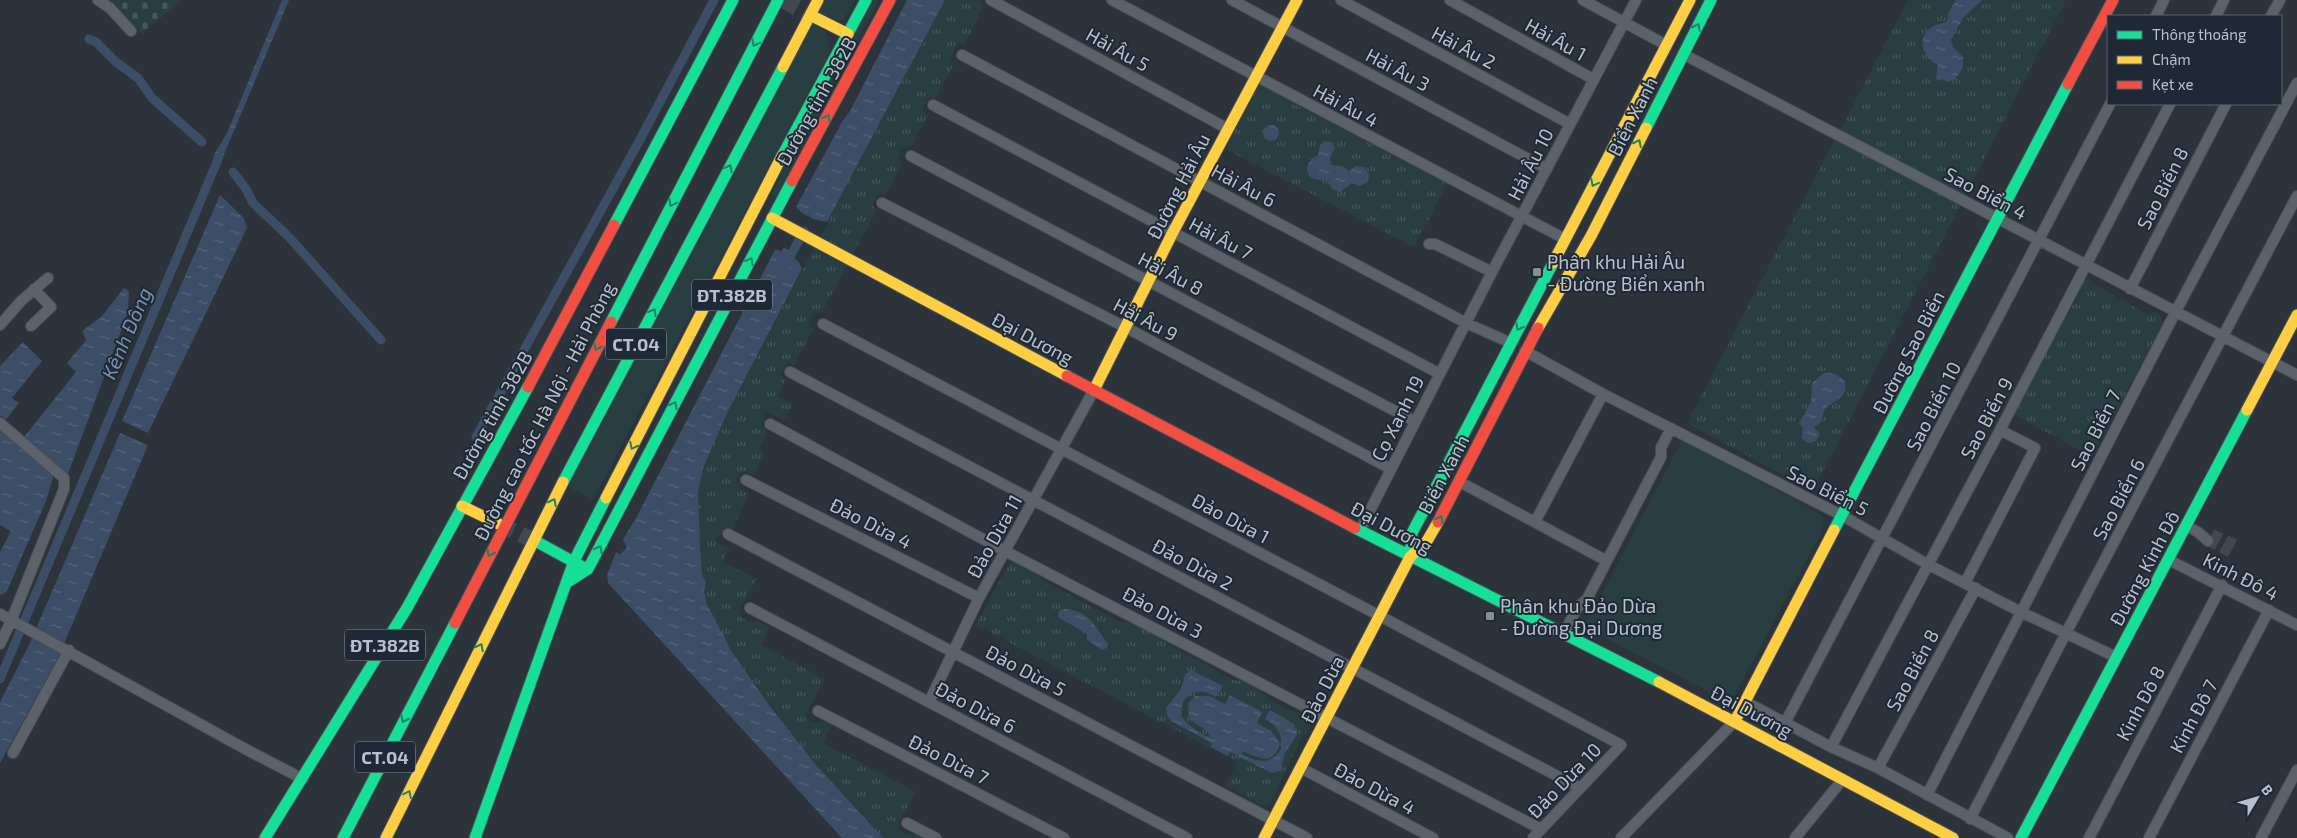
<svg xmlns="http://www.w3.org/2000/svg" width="2297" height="838" font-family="'Exo 2',sans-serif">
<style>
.grass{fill:#293e41}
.cemetery{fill:url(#cemetery-stones)}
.park{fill:url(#park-tufts)}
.water{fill:url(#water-ripples)}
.pier{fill:#2c333b}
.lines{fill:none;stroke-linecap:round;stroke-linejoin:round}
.canal{stroke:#3b4e66;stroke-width:9}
.street-tunnel{stroke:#414851;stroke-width:10;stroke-dasharray:10 5;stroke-linecap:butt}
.primary-tunnel{stroke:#414851;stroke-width:16;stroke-dasharray:16 8;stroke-linecap:butt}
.street-casing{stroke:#4a4f55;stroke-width:12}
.fast-casing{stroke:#4a4f55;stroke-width:13}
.slow-casing{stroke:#4a4f55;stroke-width:13}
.jam-casing{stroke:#4a4f55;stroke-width:13}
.street{stroke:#5c6269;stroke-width:10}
.fast{stroke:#16e098;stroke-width:11}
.slow{stroke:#ffcf43;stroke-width:11}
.jam{stroke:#f24e42;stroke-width:11}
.oneway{stroke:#1a8467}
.poi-dot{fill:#868f99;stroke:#1f2936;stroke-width:2}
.labels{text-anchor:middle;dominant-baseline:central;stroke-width:4;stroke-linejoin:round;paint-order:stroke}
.shield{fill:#1f2936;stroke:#89939e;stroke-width:1}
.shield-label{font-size:18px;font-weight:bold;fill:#b7c0cb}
.street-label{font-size:19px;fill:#b7c0cb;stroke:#1f2936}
.poi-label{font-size:19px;fill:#b7c0cb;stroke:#1f2936;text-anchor:start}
.water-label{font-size:20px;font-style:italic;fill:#7891ae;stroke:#1f2936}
</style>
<defs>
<pattern id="cemetery-stones" width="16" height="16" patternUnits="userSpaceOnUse" patternTransform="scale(1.25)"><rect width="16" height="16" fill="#293e41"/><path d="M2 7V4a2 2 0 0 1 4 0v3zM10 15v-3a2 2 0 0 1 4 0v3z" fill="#46585b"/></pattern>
<pattern id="park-tufts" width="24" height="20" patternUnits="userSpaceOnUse" patternTransform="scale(1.25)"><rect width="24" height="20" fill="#293e41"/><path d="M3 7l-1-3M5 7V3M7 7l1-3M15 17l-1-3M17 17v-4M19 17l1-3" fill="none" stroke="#46585b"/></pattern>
<pattern id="water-ripples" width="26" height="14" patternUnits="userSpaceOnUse" patternTransform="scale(1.25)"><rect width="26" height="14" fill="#3b4e66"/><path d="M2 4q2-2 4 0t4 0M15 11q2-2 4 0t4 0" fill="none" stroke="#55667b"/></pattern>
</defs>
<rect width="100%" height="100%" fill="#2c333b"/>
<path class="grass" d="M820 0H856L843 20 838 21 813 13Z
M873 0H879L777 195 772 198V192Z
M810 19 826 32 830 51 593 500 565 485Z
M1682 440 1819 513 1825 518 1821 533 1732 700H1725L1599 635 1590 634 1579 626 1591 615Z"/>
<path class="cemetery" d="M110 0H182L142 34Z"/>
<path class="park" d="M945 0H979L983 7 965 44 959 42 949 60 954 64 935 99 928 98 923 107V111L928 116 911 147 905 146 897 158 903 163 884 196 878 195 872 205 877 210 821 314 814 313 808 324 813 329 794 365 788 363 781 376 786 379 777 396 793 404 787 418 785 417 782 422 781 418 767 413 763 418 761 426 767 432 759 450 764 453 754 475 744 471 739 474 736 480 739 488 749 493 733 530 726 526 716 539 718 543 728 548 723 562 757 579 739 611 740 616 747 622 758 621 769 627 761 645 825 679 807 712V718L812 722 824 721 832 725 823 743 916 792 900 821 899 829 904 835 916 834 924 838H883L816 765 789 732 732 652 707 604 704 592 706 582 702 575 700 547 698 493 703 468 728 411Z
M1908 0H2066L1813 491 1687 423Z
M1260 86 1273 90 1277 95 1447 184 1414 247 1225 149 1257 89Z
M2088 278 2094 284 2147 314 2155 312 2160 315 2163 323 2092 457 2015 415 2051 342 2054 340 2079 293 2078 289 2082 281Z
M1016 562 1035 573 1042 580 1120 622C1135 622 1158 634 1169 645L1232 679C1236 681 1239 680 1243 681 1261 688 1272 704 1291 710 1301 714 1304 710 1310 722L1308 733 1303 735 1270 803 1261 805 1226 786 1237 762 976 625 1005 571 1010 563Z"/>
<path class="water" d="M282 0H289L217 171 213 166 214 155 227 133Z
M907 0H945L827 222 812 219 790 254 799 262 802 269 728 411 703 468 698 493 700 547 702 575 706 582 704 592 707 604 732 652 769 705 816 765 883 838H842L608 583 607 575 616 552 620 554 627 548 623 539 636 518 775 250 782 251 803 214 796 207 842 122 850 111Z
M1956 0H1982L1963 18 1951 40 1953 47 1963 57V68L1955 79 1948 82 1943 79 1939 81 1936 79 1938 65C1923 57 1915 39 1932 27 1937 23 1942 25 1947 21L1948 14Z
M1263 133a8 8 0 1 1 16 0a8 8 0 1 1-16 0Z
M1324 141 1332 142 1335 147 1330 159 1332 165 1342 166 1349 171 1356 166 1364 167 1369 174 1368 182 1359 186 1352 183 1340 192 1332 189 1327 181C1317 179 1307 181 1307 167L1311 159 1318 155 1320 145Z
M220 195 244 218 247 228 148 433 122 421Z
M124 288 129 291 128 312 68 474 24 437 76 372 67 363 86 340 82 331 102 316Z
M23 342 42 361 12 398 19 403 6 420 0 415V366Z
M1824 373C1837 371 1853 382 1842 396 1838 401 1831 403 1826 408 1822 412 1823 419 1820 423 1819 425 1816 425 1814 427L1820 434C1818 440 1814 443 1808 443L1801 438 1804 430 1799 423 1811 402 1812 383Z
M0 429 54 474 46 501 7 591 2 595 0 594V552L11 531 0 525Z
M120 433 148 445 58 658 0 763V702L29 645Z
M1062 609C1088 609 1095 626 1108 644L1107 648 1102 650 1087 640V634L1058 617 1059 611Z
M1191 670 1223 686 1216 697C1198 685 1178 694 1182 717 1190 728 1203 735 1214 739L1209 736 1210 733 1189 719 1188 703 1195 696H1209L1225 704 1230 695 1262 712 1257 723 1272 732 1280 743C1276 764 1258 759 1243 751L1242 754C1257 762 1271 766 1281 749 1283 734 1277 726 1265 719L1270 710 1294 724 1297 735 1285 753 1280 771 1272 773 1230 752 1228 756 1211 747 1212 743 1171 721 1167 715 1166 708 1181 689 1185 675Z"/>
<path class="pier" d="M796 207 802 213 823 224 813 221 793 253 782 247 800 215 795 209Z"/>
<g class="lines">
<path class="canal" d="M89 39 96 42 116 62 138 78 152 98 202 142
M233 172 246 189 253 203 289 237 381 340
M785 266 804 231
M476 437 642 136 714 0
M0 679 219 157"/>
<path class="street-tunnel" d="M2212 534 2239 546
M2208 541 2234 554"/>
<path class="primary-tunnel" d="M783 0 812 16
M499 524 539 543"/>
<defs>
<path id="street" d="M98 0 110 8 131 31
M991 0 1228 129
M1112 0 1565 239
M1232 0 1547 169
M1341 0 1570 124
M1450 0 1593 79
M1583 0 1666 45
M2156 16 2164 0
M2216 16 2224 0
M2271 16 2280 0
M1683 54 2297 375
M962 55 1466 323 1511 343
M933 105 1440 374
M911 156 1414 421
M882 203 1125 327 1391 469
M1429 244H1435L1492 272
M2130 289 2226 104
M823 324 1380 616 1621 745 1533 838
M0 325 21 301 48 278
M31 326 51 307 34 289
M1525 351 1603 394 1843 516 1927 564 2021 612 2116 657
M790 372 1580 788
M0 423 64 478V489L11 621 0 644
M770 424 1005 551 1541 829
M746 480 979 598
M1460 482 1607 561
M1535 522 1603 394
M2186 526 2198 532 2208 541
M1360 530 1492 272 1636 0
M728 534 1307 838
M2169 560 2297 625
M1965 583 2035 448 2000 430
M750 608 1187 838
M0 614 249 751 303 779
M1563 635 1577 608 1587 599 1661 457V448L1671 428
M929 702 979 598 1094 390
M1746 702 1831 747 1878 768 2008 838
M818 711 1064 838
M1785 723 2110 104
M1831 747 2000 430 2170 104
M13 753 69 650
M1301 768 1433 838
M1878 768 1976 588
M1927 795 2175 313 2297 83
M1970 819 2066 633 2297 196
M907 823 936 838
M1621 838 1735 721
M1795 838 1843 779
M2089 838 2222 585
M2149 838 2269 610
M2261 838 2297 770"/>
<path id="fast" d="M1646 128 1711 0
M782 156 866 0
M614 225 733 0
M611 322 778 0
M563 482 783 67
M1355 528 1659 682
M1834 530 2068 84
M539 543 583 567
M1410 557 1412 533 1553 263
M566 583 588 569 792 181
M265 838 407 608 528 387
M343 838 455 623
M475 838 574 561 606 498
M2021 838 2247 410"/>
<path id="slow" d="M812 16 848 34
M783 67 818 0
M772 218 1067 376
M1553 263 1690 0
M1538 328 1591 236 1646 128
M1094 390 1173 232 1297 0
M2247 410 2297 315
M606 498 782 156
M462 506 499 524
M1659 682 1953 838
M1735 721 1834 530
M386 838 563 482
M1264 838 1410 557 1427 541 1438 522"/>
<path id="jam" d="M2068 84 2113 0
M792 181 890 0
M1067 376 1355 528
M528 387 614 225
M1438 522 1538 328
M455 623 611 322"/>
</defs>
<use href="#street" class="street-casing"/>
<use href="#fast" class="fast-casing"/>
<use href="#slow" class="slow-casing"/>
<use href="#jam" class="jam-casing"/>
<use href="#street" class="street"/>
<use href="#fast" class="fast"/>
<use href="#slow" class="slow"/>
<use href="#jam" class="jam"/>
</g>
<defs><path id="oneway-chevron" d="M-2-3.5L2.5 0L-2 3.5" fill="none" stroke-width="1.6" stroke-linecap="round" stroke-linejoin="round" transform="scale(1.25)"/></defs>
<g class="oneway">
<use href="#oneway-chevron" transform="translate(1697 27) rotate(-63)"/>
<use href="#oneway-chevron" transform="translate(755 43) rotate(117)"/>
<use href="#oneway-chevron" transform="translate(827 118) rotate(-61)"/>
<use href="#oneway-chevron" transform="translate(1638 143) rotate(-63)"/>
<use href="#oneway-chevron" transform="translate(729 168) rotate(-62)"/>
<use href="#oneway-chevron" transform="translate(1594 183) rotate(118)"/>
<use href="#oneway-chevron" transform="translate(672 203) rotate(117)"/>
<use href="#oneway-chevron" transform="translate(750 261) rotate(-62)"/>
<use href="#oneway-chevron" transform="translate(653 312) rotate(-62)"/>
<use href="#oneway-chevron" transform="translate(1519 327) rotate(117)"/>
<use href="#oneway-chevron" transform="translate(597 347) rotate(117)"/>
<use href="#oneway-chevron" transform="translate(674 405) rotate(-62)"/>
<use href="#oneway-chevron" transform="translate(633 446) rotate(117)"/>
<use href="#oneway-chevron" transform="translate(553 502) rotate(-63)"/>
<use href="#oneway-chevron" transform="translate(1440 519) rotate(-61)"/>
<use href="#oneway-chevron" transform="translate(599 549) rotate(-62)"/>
<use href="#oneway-chevron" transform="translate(490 553) rotate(117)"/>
<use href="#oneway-chevron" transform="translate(480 647) rotate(-63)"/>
<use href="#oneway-chevron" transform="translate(404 719) rotate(117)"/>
<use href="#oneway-chevron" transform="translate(408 794) rotate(-64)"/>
</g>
<g class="poi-dot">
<rect x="1532" y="267" width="10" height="10" rx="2.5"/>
<rect x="1485" y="611" width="10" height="10" rx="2.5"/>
</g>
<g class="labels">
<g class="shield">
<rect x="692" y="279.5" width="80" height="31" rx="4"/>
<rect x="606" y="328.5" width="60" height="31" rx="4"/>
<rect x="345" y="629.5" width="80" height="31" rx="4"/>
<rect x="355" y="741.5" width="60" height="31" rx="4"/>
</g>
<g class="shield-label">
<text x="732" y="295">ĐT.382B</text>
<text x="636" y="344">CT.04</text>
<text x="385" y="645">ĐT.382B</text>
<text x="385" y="757">CT.04</text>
</g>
<g class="street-label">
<text transform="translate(1556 39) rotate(29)">Hải Âu 1</text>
<text transform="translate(1464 47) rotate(28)">Hải Âu 2</text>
<text transform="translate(1118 49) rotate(29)">Hải Âu 5</text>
<text transform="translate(1398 69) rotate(28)">Hải Âu 3</text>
<text transform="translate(816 101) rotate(-61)">Đường tỉnh 382B</text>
<text transform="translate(1346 105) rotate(28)">Hải Âu 4</text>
<text transform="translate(1632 116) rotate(-63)">Biển Xanh</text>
<text transform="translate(1530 164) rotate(-63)">Hải Âu 10</text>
<text transform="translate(1244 185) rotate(28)">Hải Âu 6</text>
<text transform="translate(1178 186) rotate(-63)">Đường Hải Âu</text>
<text transform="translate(2162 188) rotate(-63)">Sao Biển 8</text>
<text transform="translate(1986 193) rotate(28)">Sao Biển 4</text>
<text transform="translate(1221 238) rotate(28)">Hải Âu 7</text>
<text transform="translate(1171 273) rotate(28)">Hải Âu 8</text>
<text transform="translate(1146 319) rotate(28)">Hải Âu 9</text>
<text transform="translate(1033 338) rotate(28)">Đại Dương</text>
<text transform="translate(1908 352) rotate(-63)">Đường Sao Biển</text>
<text transform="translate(1933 406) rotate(-63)">Sao Biển 10</text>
<text transform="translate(544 411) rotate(-63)">Đường cao tốc Hà Nội - Hải Phòng</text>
<text transform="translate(492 415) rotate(-61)">Đường tỉnh 382B</text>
<text transform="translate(1397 418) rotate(-63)">Cọ Xanh 19</text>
<text transform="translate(1986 418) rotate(-62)">Sao Biển 9</text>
<text transform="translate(2095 430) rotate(-63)">Sao Biển 7</text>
<text transform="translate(1443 474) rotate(-62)">Biển Xanh</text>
<text transform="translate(1828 490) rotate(27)">Sao Biển 5</text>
<text transform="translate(2118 499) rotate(-62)">Sao Biển 6</text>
<text transform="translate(1231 518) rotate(28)">Đảo Dừa 1</text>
<text transform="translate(871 523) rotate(27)">Đảo Dừa 4</text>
<text transform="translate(1392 527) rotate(28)">Đại Dương</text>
<text transform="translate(994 536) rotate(-61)">Đảo Dừa 11</text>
<text transform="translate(1193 564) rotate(28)">Đảo Dừa 2</text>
<text transform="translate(2144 568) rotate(-62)">Đường Kinh Đô</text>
<text transform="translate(2241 576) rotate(27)">Kinh Đô 4</text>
<text transform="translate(1163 612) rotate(28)">Đảo Dừa 3</text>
<text transform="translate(1026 670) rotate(28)">Đảo Dừa 5</text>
<text transform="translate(1912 670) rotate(-62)">Sao Biển 8</text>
<text transform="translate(1322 689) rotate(-63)">Đảo Dừa</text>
<text transform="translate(2140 703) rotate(-62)">Kinh Đô 8</text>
<text transform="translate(976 707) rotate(28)">Đảo Dừa 6</text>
<text transform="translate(1752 711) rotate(28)">Đại Dương</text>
<text transform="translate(2193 716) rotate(-62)">Kinh Đô 7</text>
<text transform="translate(949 759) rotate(27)">Đảo Dừa 7</text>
<text transform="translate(1564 780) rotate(-46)">Đảo Dừa 10</text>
<text transform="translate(1375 788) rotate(28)">Đảo Dừa 4</text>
</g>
<g class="poi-label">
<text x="1547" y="261">Phân khu Hải Âu<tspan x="1547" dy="22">- Đường Biển xanh</tspan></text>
<text x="1500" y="605">Phân khu Đảo Dừa<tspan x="1500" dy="22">- Đường Đại Dương</tspan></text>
</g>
<g class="water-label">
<text transform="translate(126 333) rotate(-67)">Kênh Đông</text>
</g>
</g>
<rect x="2107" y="15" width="175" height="90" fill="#1f2936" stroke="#5c6572"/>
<rect x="2117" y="31" width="25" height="8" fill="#16e098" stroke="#5c6572"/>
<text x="2152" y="40" font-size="15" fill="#b7c0cb">Thông thoáng</text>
<rect x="2117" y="56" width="25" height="8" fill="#ffcf43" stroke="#5c6572"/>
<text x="2152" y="65" font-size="15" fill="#b7c0cb">Chậm</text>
<rect x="2117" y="81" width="25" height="8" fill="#f24e42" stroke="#5c6572"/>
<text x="2152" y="90" font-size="15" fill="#b7c0cb">Kẹt xe</text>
<g transform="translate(2257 798) rotate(52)" stroke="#1f2936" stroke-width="4" paint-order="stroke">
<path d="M0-4L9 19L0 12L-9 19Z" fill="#b7c0cb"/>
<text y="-8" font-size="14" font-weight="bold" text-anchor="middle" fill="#b7c0cb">B</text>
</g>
</svg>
